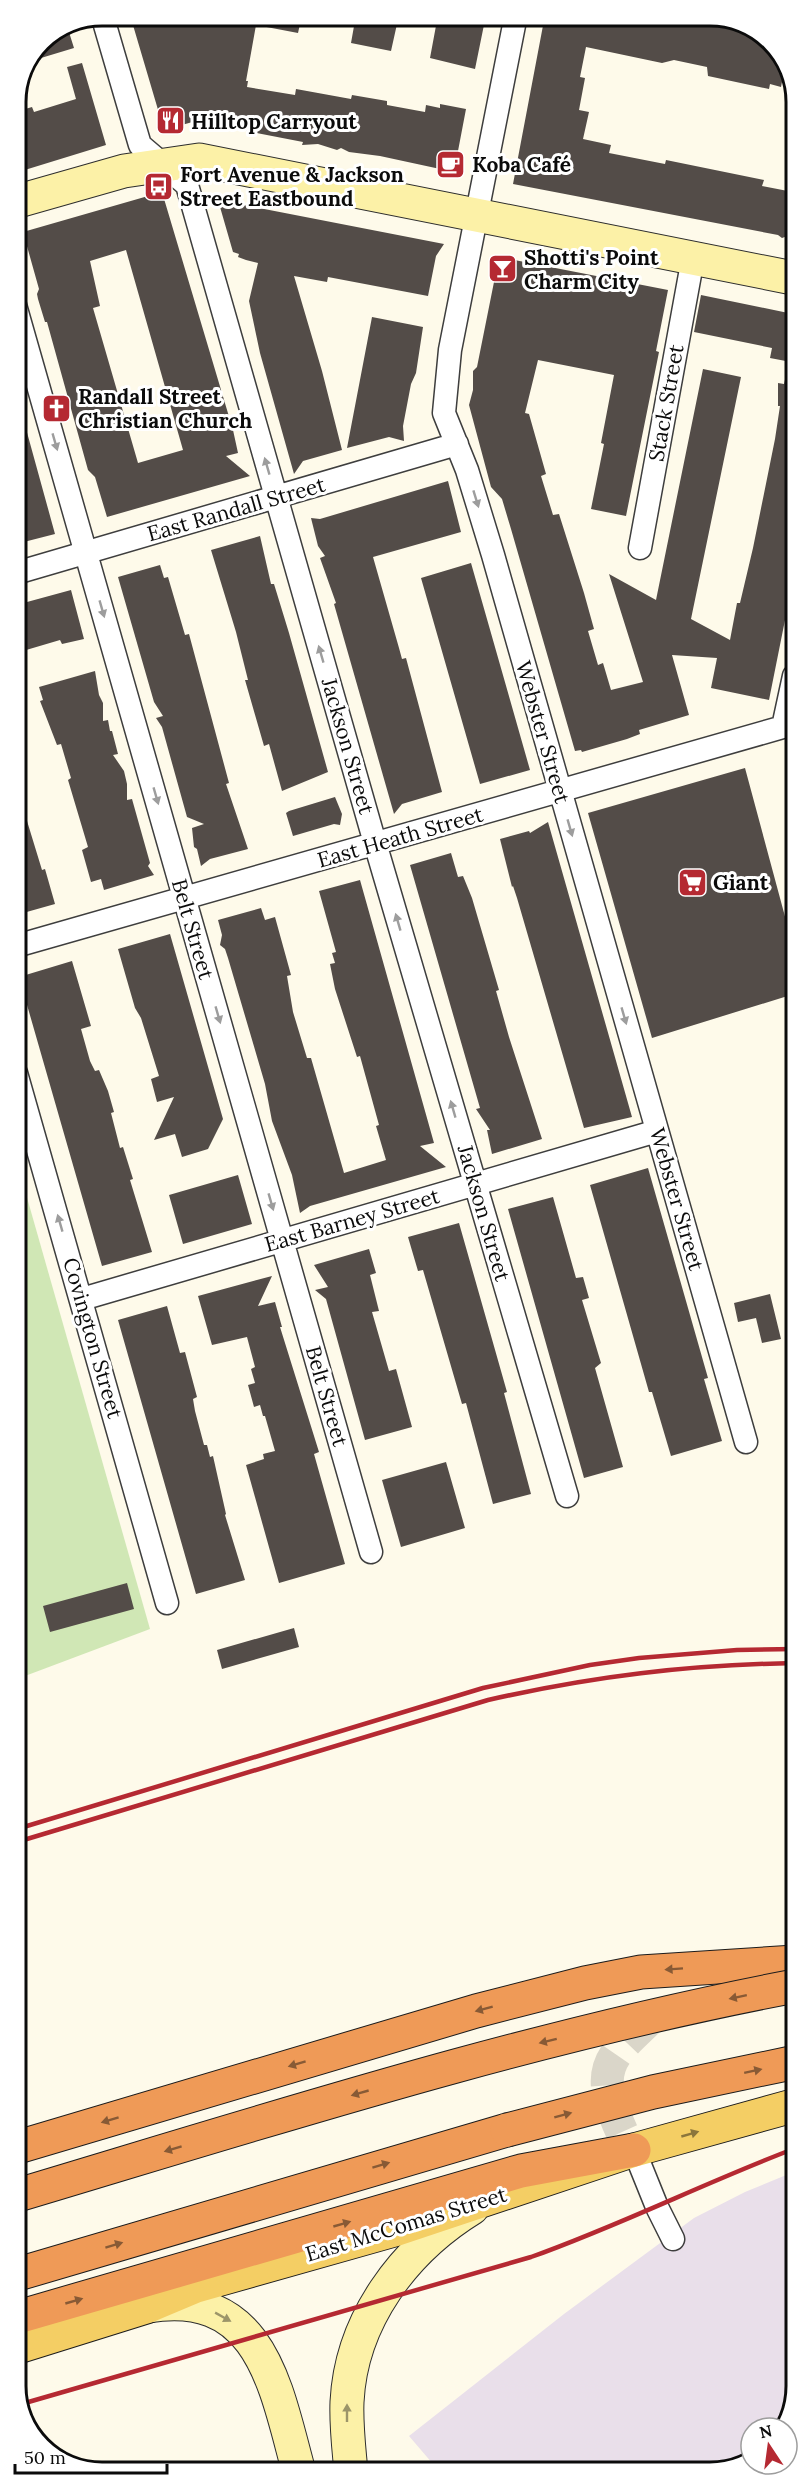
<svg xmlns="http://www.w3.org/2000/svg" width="811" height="2488" font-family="Lora,serif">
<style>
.industrial{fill:#e9dfea}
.green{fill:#d0e7b5}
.building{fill:#534c48;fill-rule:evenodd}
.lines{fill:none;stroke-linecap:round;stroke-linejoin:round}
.primary-tunnel{stroke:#dad6c9;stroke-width:33;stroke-dasharray:33 16;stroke-linecap:butt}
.street-casing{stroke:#3e3e3e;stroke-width:25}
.secondary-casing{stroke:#2d2d2d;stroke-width:35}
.primary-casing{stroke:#1c1c1c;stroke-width:35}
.highway-casing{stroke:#1c1c1c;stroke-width:35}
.street{stroke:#fff;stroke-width:22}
.secondary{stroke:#fcf1a7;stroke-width:33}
.primary{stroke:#f4ce64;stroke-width:33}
.highway{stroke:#ef9a57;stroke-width:33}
.rail{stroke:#b52932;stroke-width:4.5}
.highway-bridge-casing{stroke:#1c1c1c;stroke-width:35;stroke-linecap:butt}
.highway-bridge{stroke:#ef9a57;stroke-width:33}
.oneway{fill:#9d9d9d}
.oneway2{fill:#885a35}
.oneway3{fill:#8b763c}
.oneway4{fill:#9c9569}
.labels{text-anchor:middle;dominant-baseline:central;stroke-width:6;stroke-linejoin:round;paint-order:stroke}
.poi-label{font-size:21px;font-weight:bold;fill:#0b0b0b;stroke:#fff;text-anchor:start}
.street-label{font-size:21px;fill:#0b0b0b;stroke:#fff}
.rim{fill:none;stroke:#0b0b0b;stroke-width:3}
</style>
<rect width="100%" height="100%" fill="#fefaea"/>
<path class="industrial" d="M796 2171V2387L782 2428H751V2457L732 2470 501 2471 490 2464 439 2471 409 2436 564 2314 694 2218 745 2192Z"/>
<path class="green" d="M16 1159 150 1629 17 1679Z"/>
<path class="building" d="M130 15H302L298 33 256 25 246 81H248L247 87 295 95 296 89 351 99 352 95 387 101V105L425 112 426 105 440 108V104L466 109 454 172 380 156 349 152 341 148 337 150 318 144 302 145 303 142 196 121 164 130Z
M356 15H399L391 51 351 43Z
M438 15H486L475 69 430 58Z
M545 15H661L766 36 793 79V84L782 82 781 87 770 84 769 89 708 76 707 67 674 60 662 63 586 47 580 77 585 78 579 110 589 112 583 139 611 145 609 153 665 164 666 160 764 180 762 186 793 192V234L782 238 778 235 513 184Z
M68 29 74 48 31 61 41 40Z
M82 63 106 145 15 173V112L32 107 34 112 76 99 67 67Z
M162 192 233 430 238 453 226 456 250 476 107 517 95 477 88 470 47 322H45L38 299 37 294 39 289 23 232ZM126 250 183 450 138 463 93 308 100 306 90 261Z
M218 200 444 244 436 256 428 296 328 277 327 282 294 276 322 371 342 450 303 461 294 474 260 353 249 301 258 263 246 260 238 257 239 254 233 252Z
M499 257 668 290 656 351 659 352 626 516 591 509 604 444 601 443 614 375 538 360 525 413 529 414 546 474 541 476 553 515 559 514 584 593 594 629 588 631 598 665 603 663 611 690 643 682 609 574 656 600 703 369 741 377 691 619 730 640 737 603H740L753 548 775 439 780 406H778V383L784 384 786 375 794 376V575L769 700 711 688 717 658 672 655 689 715 639 730 640 734 627 739 582 752 581 750 575 751 511 529 502 499 491 487 469 405 473 390V371L477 367Z
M701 295 793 314V346L791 362 770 358 772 348 694 332Z
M372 317 423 327 416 373 411 384 403 426 404 441 389 437 347 448Z
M20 407 55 534 16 544V408Z
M448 481 461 532 373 557 399 648 402 659 406 658 442 792 402 804 394 814 334 604 336 603 320 558 325 556 318 546 311 518 320 519Z
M260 536 271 584H274L289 633 328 772 282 791 269 744 264 746 245 680H248L236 632 211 550Z
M471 563 530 770 480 784 421 578Z
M160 565 164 578 168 577 185 635 189 634 229 783 226 784 248 849 210 859 201 866 197 849 194 847 192 828 204 824 187 817 162 727 156 718 163 716 154 702 118 577Z
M71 590 84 639 62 644 60 640 16 653V605Z
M95 671 99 695 103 703V721L108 720 110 731H112L118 754 113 755 124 771 127 784V800L132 799 150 863 148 866 154 875 104 890 101 879 91 882 82 850 88 847 68 780 71 778 61 744 57 745 40 701 43 700 39 687Z
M745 768 794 950V994L652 1038 588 813Z
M335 797 342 814 340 825 334 824 293 836 286 813 289 811Z
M20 798 42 870 45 869 55 904 16 915V799Z
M548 822 632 1117 584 1128 517 898 513 886 512 887 500 839 529 831 530 833Z
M451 853 458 877 463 876 472 898 499 990 496 991 509 1037 542 1139 492 1154 487 1130H490L476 1109 480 1108 410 865Z
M360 880 434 1143 420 1146 446 1167 310 1206 300 1213 292 1175 272 1121 265 1084 228 958 225 949 220 945 222 935 218 920 261 908 265 920 275 917 291 975 287 976 293 1012 307 1058H311L344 1173 386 1160 376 1126 379 1125 360 1056 357 1057 335 989 330 964 335 963 332 953 336 952 319 891Z
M170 934 223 1119 208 1149 182 1157 175 1134 154 1140 174 1097 157 1102 151 1079 159 1076 141 1018 135 1008 118 949Z
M72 961 91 1026 81 1029 90 1061 95 1071 99 1070 108 1091 114 1112 111 1113 120 1148 123 1147 133 1179 130 1180 152 1252 102 1266 19 977Z
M648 1168 708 1378 704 1379 722 1441 671 1456 652 1392H649L590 1185Z
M238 1175 252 1224 183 1244 169 1195Z
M553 1197 576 1278 583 1277 589 1298 582 1300 601 1363 595 1368 623 1467 584 1478 508 1209Z
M459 1223 507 1392 504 1393 531 1494 493 1504 466 1403 462 1404 423 1270 418 1271 408 1237Z
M369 1249 376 1273 370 1275 379 1311 372 1312 389 1371 396 1369 412 1427 365 1440 326 1299 315 1290 328 1287 314 1265Z
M272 1276 258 1306 275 1302 282 1327H280L319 1452 314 1454 345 1564 279 1583 246 1465 264 1459 263 1454 275 1451 265 1416H263L260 1405 254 1407 248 1385 255 1383 251 1369 255 1367 247 1337 212 1345 198 1296Z
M770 1294 781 1339 762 1343 756 1318 738 1322 734 1303Z
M167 1306 180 1353 185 1352 197 1397 193 1399 195 1411 204 1445H207L210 1457 213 1456 226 1514 225 1515 245 1580 196 1594 118 1320Z
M446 1462 465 1528 401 1547 382 1480Z
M127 1583 134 1609 50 1632 43 1606Z
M294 1628 299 1647 222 1669 217 1650Z"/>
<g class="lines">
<path class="primary-tunnel" d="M622 2132C590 2062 613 2056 661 2008"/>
<defs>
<path id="street" d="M102 15 140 145 187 185 375 843 567 1496
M516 15 450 350 444 413 467 470 493 555 746 1442
M15 305 371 1552
M640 548 693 258
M16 573 457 444
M16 946 783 727 794 676
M16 1073 167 1603
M82 1299 657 1131
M634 2150 657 2207 673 2239"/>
<path id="secondary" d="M15 202 124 171 199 160 793 278
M148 2306C262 2287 276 2389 299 2472
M351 2472C349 2449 346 2426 347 2402 351 2320 404 2250 472 2208"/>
<path id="primary" d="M18 2347 146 2307 196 2286 394 2230 634 2150 796 2105"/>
<path id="highway" d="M18 2147 476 2011 585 1983 641 1972 795 1962
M18 2274 507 2130
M18 2317 521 2171 634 2150"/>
</defs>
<use href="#street" class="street-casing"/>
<use href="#secondary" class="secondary-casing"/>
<use href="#primary" class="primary-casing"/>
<use href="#highway" class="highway-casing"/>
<use href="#street" class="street"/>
<use href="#secondary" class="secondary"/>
<use href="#primary" class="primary"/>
<use href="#highway" class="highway"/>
<path class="rail" d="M17 1829 483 1688 590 1665 639 1658 737 1650 795 1649
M17 1842 488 1700C594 1676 687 1665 795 1663
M18 2405 531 2257C621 2225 706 2182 796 2148"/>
<defs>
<path id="highway-bridge" d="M507 2130 653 2092 796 2062
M18 2195C275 2118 531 2036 795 1986"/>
</defs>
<use href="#highway-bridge" class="highway-bridge-casing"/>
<use href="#highway-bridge" class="highway-bridge"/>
</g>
<defs><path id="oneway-solid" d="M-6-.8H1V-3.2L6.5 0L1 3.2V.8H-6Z" transform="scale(1.5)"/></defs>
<g class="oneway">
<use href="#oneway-solid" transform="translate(55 442) rotate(74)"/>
<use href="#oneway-solid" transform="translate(267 466) rotate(-106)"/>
<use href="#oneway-solid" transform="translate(476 499) rotate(73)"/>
<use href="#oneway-solid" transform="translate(102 609) rotate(74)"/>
<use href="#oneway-solid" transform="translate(321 654) rotate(-106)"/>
<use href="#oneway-solid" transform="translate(156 796) rotate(74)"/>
<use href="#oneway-solid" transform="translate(570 828) rotate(74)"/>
<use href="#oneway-solid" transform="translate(398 922) rotate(-106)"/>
<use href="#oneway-solid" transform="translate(218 1015) rotate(74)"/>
<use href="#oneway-solid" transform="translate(624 1016) rotate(74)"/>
<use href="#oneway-solid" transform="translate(453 1109) rotate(-106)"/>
<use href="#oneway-solid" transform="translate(271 1202) rotate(74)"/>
<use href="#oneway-solid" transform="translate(60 1223) rotate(-106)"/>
</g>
<g class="oneway2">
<use href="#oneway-solid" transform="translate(674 1969) rotate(176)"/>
<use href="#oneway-solid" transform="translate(738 1997) rotate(168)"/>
<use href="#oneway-solid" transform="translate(484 2009) rotate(165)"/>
<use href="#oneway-solid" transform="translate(548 2041) rotate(166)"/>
<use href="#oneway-solid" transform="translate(297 2064) rotate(163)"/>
<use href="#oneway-solid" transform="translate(753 2071) rotate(-12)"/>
<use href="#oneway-solid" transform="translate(360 2093) rotate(164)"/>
<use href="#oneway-solid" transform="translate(563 2115) rotate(-15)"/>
<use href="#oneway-solid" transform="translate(110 2120) rotate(163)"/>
<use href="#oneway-solid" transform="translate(173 2149) rotate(163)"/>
<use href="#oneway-solid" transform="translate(381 2165) rotate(-17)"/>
<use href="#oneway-solid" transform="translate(342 2224) rotate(-16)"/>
<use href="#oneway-solid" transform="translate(114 2245) rotate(-17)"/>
<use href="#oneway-solid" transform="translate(74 2301) rotate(-16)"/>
</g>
<use class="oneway3" href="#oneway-solid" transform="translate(690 2134) rotate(-16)"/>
<g class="oneway4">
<use href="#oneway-solid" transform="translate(223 2317) rotate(29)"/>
<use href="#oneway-solid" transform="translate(347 2413) rotate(-90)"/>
</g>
<defs>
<symbol id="restaurant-square" viewBox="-11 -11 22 22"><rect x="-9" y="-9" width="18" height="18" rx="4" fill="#b52932" stroke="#fff"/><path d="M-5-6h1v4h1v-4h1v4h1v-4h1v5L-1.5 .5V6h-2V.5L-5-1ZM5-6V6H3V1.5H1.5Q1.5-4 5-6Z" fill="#fff"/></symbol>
<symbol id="cafe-square" viewBox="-11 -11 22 22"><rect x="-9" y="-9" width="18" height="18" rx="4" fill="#b52932" stroke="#fff"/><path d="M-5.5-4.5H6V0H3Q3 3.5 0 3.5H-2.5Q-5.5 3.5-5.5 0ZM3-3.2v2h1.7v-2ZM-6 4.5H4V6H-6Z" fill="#fff"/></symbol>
<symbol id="bus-square" viewBox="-11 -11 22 22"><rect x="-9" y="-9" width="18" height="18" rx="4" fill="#b52932" stroke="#fff"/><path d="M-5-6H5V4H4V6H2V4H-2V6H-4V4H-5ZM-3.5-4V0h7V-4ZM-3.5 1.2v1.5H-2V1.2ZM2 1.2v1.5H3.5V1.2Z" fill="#fff"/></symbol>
<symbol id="bar-square" viewBox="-11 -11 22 22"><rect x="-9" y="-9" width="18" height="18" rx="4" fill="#b52932" stroke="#fff"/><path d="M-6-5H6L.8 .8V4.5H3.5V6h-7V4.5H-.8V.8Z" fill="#fff"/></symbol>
<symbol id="church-square" viewBox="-11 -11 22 22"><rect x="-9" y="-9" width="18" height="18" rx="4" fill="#b52932" stroke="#fff"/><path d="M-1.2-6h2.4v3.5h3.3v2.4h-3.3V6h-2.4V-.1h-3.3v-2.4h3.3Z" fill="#fff"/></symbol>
<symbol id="supermarket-square" viewBox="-11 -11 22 22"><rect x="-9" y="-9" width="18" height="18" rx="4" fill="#b52932" stroke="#fff"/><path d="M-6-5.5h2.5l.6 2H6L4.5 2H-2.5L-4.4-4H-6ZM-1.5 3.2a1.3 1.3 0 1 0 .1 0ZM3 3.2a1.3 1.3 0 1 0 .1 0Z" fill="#fff"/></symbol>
</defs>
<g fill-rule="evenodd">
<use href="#restaurant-square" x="154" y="104" width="33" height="33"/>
<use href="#cafe-square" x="434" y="148" width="33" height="33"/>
<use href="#bus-square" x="142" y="170" width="33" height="33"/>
<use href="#bar-square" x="486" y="252" width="33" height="33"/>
<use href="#church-square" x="40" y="392" width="33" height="33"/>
<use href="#supermarket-square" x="676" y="866" width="33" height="33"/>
</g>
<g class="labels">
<g class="poi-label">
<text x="191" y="121">Hilltop Carryout</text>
<text x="472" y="164">Koba Café</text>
<text x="180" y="174">Fort Avenue &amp; Jackson<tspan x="180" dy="24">Street Eastbound</tspan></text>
<text x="524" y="257">Shotti's Point<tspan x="524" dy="24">Charm City</tspan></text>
<text x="78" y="396">Randall Street<tspan x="78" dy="24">Christian Church</tspan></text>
<text x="713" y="882">Giant</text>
</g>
<g class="street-label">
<text transform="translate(666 403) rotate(-80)">Stack Street</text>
<text transform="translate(236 509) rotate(-16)">East Randall Street</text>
<text transform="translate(543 732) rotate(74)">Webster Street</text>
<text transform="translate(348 746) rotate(74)">Jackson Street</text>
<text transform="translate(400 837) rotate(-16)">East Heath Street</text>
<text transform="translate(193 929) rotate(74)">Belt Street</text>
<text transform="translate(677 1199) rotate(74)">Webster Street</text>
<text transform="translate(484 1213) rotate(74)">Jackson Street</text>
<text transform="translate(352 1220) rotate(-16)">East Barney Street</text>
<text transform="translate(93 1338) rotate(74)">Covington Street</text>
<text transform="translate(327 1396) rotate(74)">Belt Street</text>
<text transform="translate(406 2224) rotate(-17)">East McComas Street</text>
</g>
</g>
<path d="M0 0H811V2488H0ZM102 26H710A76 76 0 0 1 786 102V2386A76 76 0 0 1 710 2462H102A76 76 0 0 1 26 2386V102A76 76 0 0 1 102 26Z" fill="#fff" fill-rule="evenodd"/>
<path class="rim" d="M102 26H710A76 76 0 0 1 786 102V2386A76 76 0 0 1 710 2462H102A76 76 0 0 1 26 2386V102A76 76 0 0 1 102 26Z"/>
<g transform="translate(769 2446) rotate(347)"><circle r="28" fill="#ffffff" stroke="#9d9d9d" stroke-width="1.5"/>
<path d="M0-4.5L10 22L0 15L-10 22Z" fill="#b52932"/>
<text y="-9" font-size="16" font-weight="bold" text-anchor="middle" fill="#0b0b0b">N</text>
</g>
<path d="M15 2464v9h152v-9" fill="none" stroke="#0b0b0b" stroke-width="3"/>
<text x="24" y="2464" font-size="18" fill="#0b0b0b" stroke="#ffffff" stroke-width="4.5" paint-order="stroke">50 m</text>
</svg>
